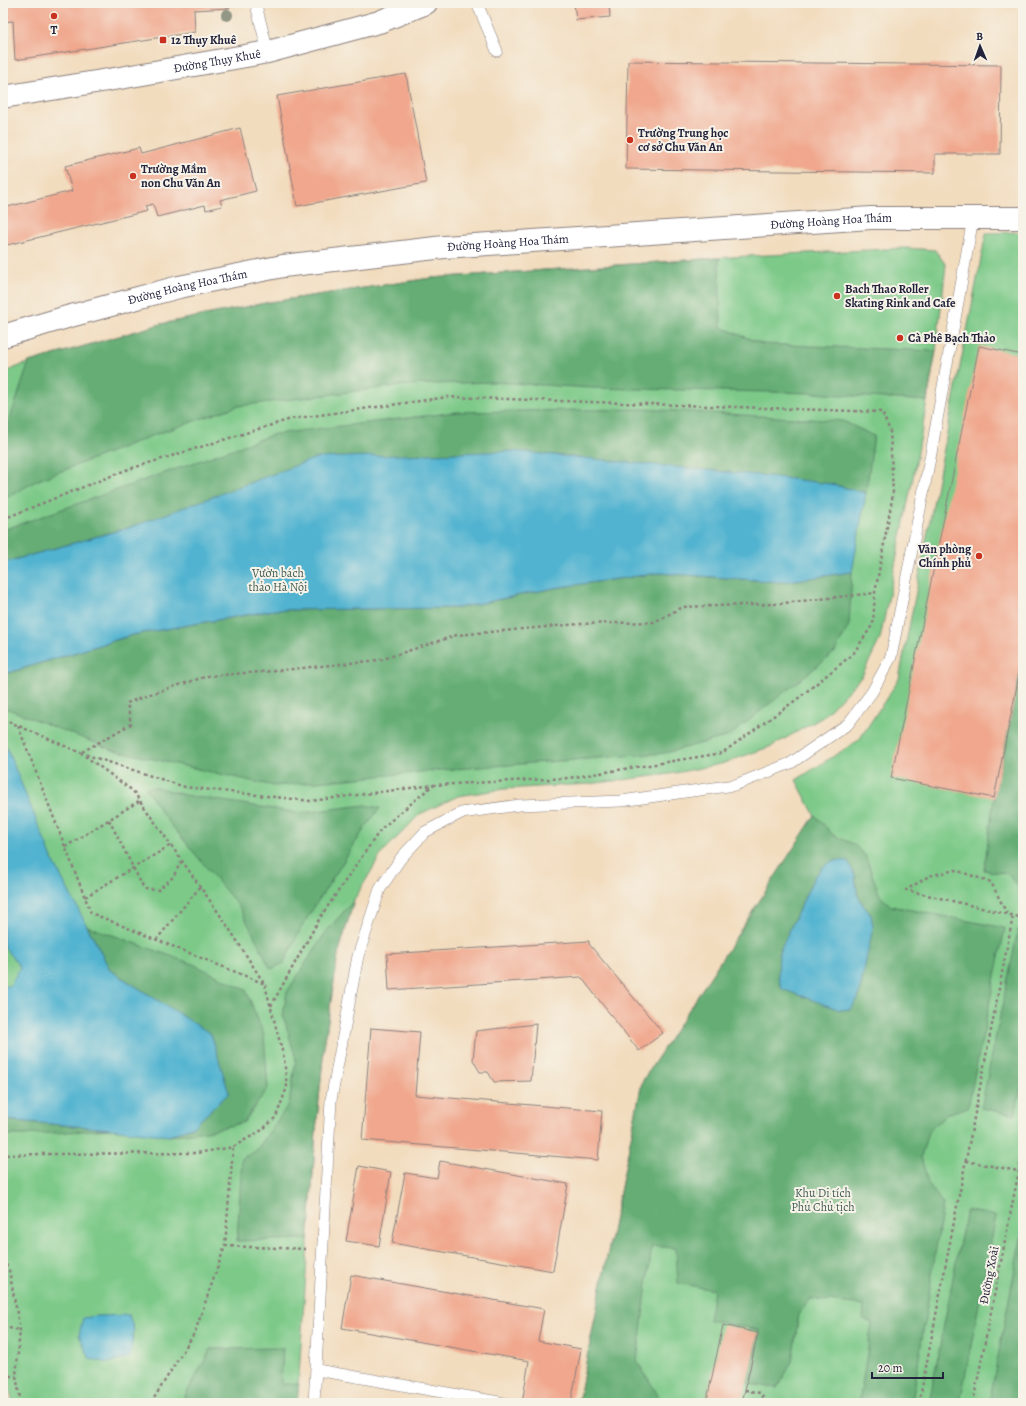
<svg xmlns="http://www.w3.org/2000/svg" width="1026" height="1406" font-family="Alegreya,serif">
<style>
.green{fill:#7cc988;stroke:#4f7662}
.forest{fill:#65ad74;stroke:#446858;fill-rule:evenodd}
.water{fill:#51b3d0;stroke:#3a6a86}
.building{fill:#f0a78d}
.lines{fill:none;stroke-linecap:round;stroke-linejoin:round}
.lane-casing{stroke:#8a7f7c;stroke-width:12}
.secondary-casing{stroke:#8a7f7c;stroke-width:24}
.path{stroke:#8a7f7c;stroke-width:2.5;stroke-dasharray:3 3;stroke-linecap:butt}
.lane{stroke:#fff;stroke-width:11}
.secondary{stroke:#fff;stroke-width:22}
.tree{fill:#919685}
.poi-dot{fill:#c8321e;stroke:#f7f3e8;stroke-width:1.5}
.labels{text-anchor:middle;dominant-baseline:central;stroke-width:4;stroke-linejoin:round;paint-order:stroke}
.poi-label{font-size:12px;font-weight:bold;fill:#22223b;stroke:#f7f3e8;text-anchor:start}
.street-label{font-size:12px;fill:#22223b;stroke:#f7f3e8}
.park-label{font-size:12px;fill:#425c56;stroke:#f7f3e8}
</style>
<rect width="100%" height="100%" fill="#f7f3e8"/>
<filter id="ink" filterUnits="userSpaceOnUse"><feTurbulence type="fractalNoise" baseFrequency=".025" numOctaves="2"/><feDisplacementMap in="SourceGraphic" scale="8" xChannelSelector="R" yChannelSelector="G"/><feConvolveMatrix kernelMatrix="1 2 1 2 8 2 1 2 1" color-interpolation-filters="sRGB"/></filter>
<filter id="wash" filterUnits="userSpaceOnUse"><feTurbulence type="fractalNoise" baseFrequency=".012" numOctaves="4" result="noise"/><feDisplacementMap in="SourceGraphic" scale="16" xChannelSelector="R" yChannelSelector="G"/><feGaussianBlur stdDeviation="0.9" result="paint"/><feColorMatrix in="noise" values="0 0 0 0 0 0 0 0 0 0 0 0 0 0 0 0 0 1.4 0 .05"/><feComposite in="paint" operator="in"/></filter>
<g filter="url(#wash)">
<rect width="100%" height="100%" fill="#f2dcbe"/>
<path class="green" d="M1023 232V1403H578L642 1082 815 816 796 780 859 740 899 679 986 233Z
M906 248 935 250 946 265 936 351 916 463 880 639 862 676 823 717 772 746 721 764 670 774 589 784 504 789 458 796 420 814 382 853 354 900 338 955 324 1047 316 1131 297 1403H13L9 1387 3 1386V373L29 362 161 324 270 302 431 278 730 257Z"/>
<path class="forest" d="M719 258 721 327 762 344 936 351 927 401 812 393 592 388 492 382 405 385 238 406 154 435 36 481 3 500V433L11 416 29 362 161 324 270 302 431 278Z
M645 409 843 421 874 436 866 493 831 484 134 526 3 563V530L275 434 457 412Z
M852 572 849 625 835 652 729 736 665 753 442 770 274 786 113 750 3 707V671L9 673 132 635 274 610 458 608 554 588 659 573 781 582Z
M1023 656V904H1021L1018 887 1008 874 984 870 994 798Z
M157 787 184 795 300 813 365 805 380 808 365 828 302 926 284 963 271 969 240 908 163 815 146 788Z
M815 815 833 835 853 844 865 855 880 896 891 906 1005 928 968 1107 947 1114 928 1132 921 1157 928 1183 943 1204 912 1403H859L872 1323 863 1319 864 1305 810 1299 799 1313 792 1362 777 1388 748 1384 759 1330 709 1320 714 1290 678 1283 676 1248 652 1246 637 1361 663 1403H578L642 1082ZM824 866 855 876C857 896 858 900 871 915L858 999 850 1009 840 1010 779 953 814 877Z
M354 900 338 955 324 1047 316 1131 308 1239 237 1241 242 1158 256 1151 289 1104 296 1059 283 1015 287 992 326 932Z
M87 926 193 964 246 990 264 1035 268 1088 244 1122 213 1130 169 1136 194 1126 211 1035 110 970Z
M1018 930 1023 931V1078L1015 1115 981 1108Z
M3 1120 111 1129 24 1135H3Z
M966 1210 996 1216 960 1403H929Z
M1023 1227V1391L1021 1403H989Z
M283 1348 281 1384H299L297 1403H181L211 1349Z"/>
<path class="water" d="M513 451 768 476 831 484 866 493 852 572 781 582 659 573 554 588 458 608 274 610 132 635 8 673 3 671V563L134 526 316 458Z
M3 739 53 861 110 970 211 1034 229 1093 194 1126 169 1136 111 1129 3 1120V987L11 985 20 967 3 946Z
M834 860 848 861 855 876 857 894 863 905 871 915 873 927 858 999 850 1009 840 1010 782 989 778 977 779 953 814 877 824 866Z
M129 1315 134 1330 130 1357 108 1363 90 1359 79 1335 83 1318 97 1316Z"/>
<g id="blocks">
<path class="building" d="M3 3H229L230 8 194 10 195 32 15 60 13 21 3 22Z
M574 3H609L610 17 576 20Z
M628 61 1001 65 1000 154H935V173L626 169Z
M406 74 426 183 297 206 277 96Z
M240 128 256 191 220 200 222 206 206 210 205 205 157 217 153 204 145 206 147 211 3 246V208L72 191 65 166 139 148 141 154Z
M979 346 1023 355V656L994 798 891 778Z
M589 941V944L663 1033 639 1051 581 977 389 990 387 954Z
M536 1024 531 1081 494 1082 488 1072H480L473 1060 476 1031Z
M371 1028 420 1032 415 1095 602 1111 598 1160 362 1140Z
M440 1161 568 1184 553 1271 392 1243 405 1173 437 1178Z
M359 1166 391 1172 379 1246 346 1241Z
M351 1275 544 1309 538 1341 581 1349 571 1403H522L529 1361 342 1328Z
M723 1325 758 1333 742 1403H722L707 1400Z"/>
</g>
</g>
<g filter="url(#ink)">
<use href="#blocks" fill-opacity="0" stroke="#8a7f7c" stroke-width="1"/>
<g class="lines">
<defs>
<path id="lane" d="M257 3V9L268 52
M477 3 497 51
M317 1370 504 1403
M314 1403 331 1100 358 956 380 889 401 858 425 832 461 813 520 805 621 801 735 785 791 763 848 724 872 692 891 657 932 448 973 218"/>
<g id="secondary">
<path id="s1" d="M3 97 120 78 268 52 379 22 426 3"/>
<path id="s2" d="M3 336 67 317 130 300 179 287 283 266 444 247 871 218H1023"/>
</g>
</defs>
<use href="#lane" class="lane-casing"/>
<use href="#secondary" class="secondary-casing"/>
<path class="path" d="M3 519 126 470 291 419 448 397 882 412 890 431 893 494 875 593 873 624 853 654 796 700 722 753 569 778 434 785 311 801 185 787 81 753
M3 719 81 753 133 791 227 925 265 985 284 1058 287 1087 276 1117 262 1130 233 1147 197 1153 44 1154 3 1155
M18 726 91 913 265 984
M82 752 131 724 127 703 150 694 208 676 273 671 380 660 457 635 579 624 654 622 683 607 774 604 875 593
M109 820 144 889 158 890 173 877 182 860
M65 847 139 801
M85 897 171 845
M1007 914 991 882 955 870 929 876 906 890 1007 914 1023 918
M156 940 200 887
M271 1006 321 916 381 829 433 785
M966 1161 1023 1172
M225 1246 306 1249
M3 1259 9 1270 20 1330 16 1376 21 1403
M3 1327 20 1330
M3 1376H16
M745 1390 760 1393 767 1403
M151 1403 195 1332 225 1246 233 1148
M919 1403 1013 916
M973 1403 1023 1150"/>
<use href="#lane" class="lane"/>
<use href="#secondary" class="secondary"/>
</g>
<circle class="tree" cx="227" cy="15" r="6"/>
</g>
<g class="poi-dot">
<circle cx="54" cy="16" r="4"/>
<rect x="159" y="36" width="8" height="8" rx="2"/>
<circle cx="630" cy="140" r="4"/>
<circle cx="133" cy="176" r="4"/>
<circle cx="837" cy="296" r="4"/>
<circle cx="900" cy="338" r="4"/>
<circle cx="979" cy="556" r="4"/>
</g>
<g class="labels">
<g class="poi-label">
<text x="54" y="30" text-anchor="middle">T</text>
<text x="171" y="40">12 Thụy Khuê</text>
<text x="638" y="133">Trường Trung học<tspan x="638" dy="14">cơ sở Chu Văn An</tspan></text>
<text x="141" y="169">Trường Mầm<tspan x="141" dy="14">non Chu Văn An</tspan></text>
<text x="845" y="289">Bach Thao Roller<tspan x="845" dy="14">Skating Rink and Cafe</tspan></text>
<text x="908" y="338">Cà Phê Bạch Thảo</text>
<text x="971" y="549" text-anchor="end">Văn phòng<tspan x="971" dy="14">Chính phủ</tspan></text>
</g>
<g class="street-label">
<text stroke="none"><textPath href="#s1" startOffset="217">Đường Thụy Khuê</textPath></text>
<text stroke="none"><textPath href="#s2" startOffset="839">Đường Hoàng Hoa Thám</textPath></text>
<text stroke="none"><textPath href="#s2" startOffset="515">Đường Hoàng Hoa Thám</textPath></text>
<text stroke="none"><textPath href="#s2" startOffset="191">Đường Hoàng Hoa Thám</textPath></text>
<text transform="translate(989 1275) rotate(-79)">Đường Xoài</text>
</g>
<g class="park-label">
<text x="278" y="573">Vườn bách<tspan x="278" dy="14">thảo Hà Nội</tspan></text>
<text x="823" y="1193">Khu Di tích<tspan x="823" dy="14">Phủ Chủ tịch</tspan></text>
</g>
</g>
<rect width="1026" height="1406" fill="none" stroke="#f7f3e8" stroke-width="16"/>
<g transform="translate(980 46) rotate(358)" stroke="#f7f3e8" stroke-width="3" paint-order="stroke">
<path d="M0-3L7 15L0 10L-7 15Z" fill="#22223b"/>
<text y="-6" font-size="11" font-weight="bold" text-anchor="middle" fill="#22223b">B</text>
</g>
<path d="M872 1372v6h71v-6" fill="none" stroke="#22223b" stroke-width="2"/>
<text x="878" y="1372" font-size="12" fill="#22223b" stroke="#f7f3e8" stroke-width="3" paint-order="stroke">20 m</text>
</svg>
